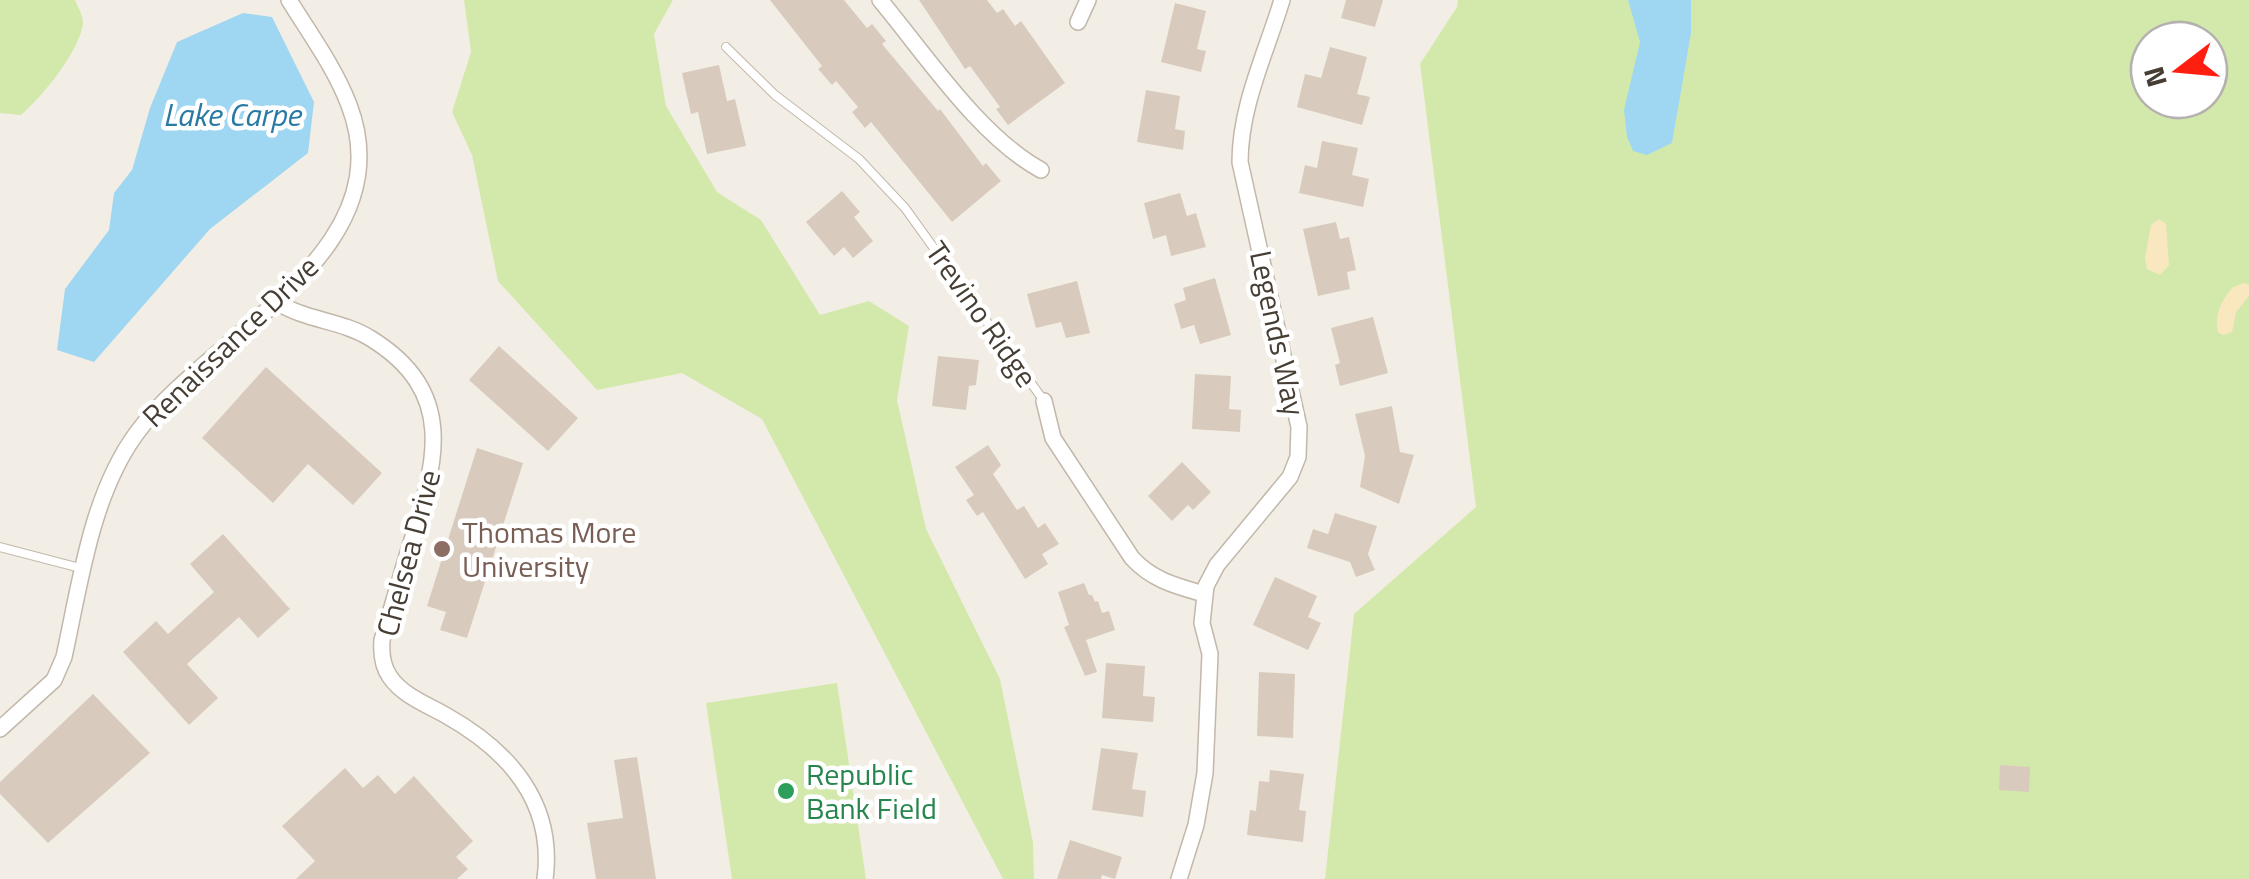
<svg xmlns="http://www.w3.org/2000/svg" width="2249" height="879" font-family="'Titillium Web',sans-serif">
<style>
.green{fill:#d3e9ac;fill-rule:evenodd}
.sand{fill:#f9e8bf}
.water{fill:#9fd7f2}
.building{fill:#d8cbbd}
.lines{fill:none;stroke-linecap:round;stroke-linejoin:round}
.service-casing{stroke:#c2b7aa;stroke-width:10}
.minor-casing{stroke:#c2b7aa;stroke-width:18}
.service{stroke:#fff;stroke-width:8}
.minor{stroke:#fff;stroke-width:15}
.education-dot{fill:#8d6e63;stroke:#fff;stroke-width:4}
.leisure-dot{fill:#2e9e5b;stroke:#fff;stroke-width:4}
.labels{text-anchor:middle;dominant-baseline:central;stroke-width:9;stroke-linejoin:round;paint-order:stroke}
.street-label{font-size:30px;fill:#463d34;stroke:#fff}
.education-label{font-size:30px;fill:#785e54;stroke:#fff;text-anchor:start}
.leisure-label{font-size:30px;fill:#27864d;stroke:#fff;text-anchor:start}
.water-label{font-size:32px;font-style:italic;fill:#287aa5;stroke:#fff}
</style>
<rect width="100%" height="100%" fill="#f3eee5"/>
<path class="green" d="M0 0H75C78 7 83 15 83 23 80 51 42 97 21 115L0 113Z
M464 0H673L654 34 666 106 717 192 761 220 820 315 869 301 909 326 897 400 926 529 1000 679 1033 842 1034 879H1003L762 419 682 373 597 390 498 281 472 155 452 112 471 52Z
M1458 0H2249V879H1325L1354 614 1476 507 1420 64 1457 7ZM2149 40H2209V100H2149Z
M837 683 866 879H732L706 703Z"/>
<path class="sand" d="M2159 219 2166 224 2169 265 2160 275 2147 269 2145 258 2151 225Z
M2244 283 2249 285V296L2236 312 2232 332 2223 335 2218 332C2214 315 2222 299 2233 287Z"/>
<path class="water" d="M1628 0H1691V33L1672 143 1647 155 1633 151 1627 137 1624 110 1640 42Z
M243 13 272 17 314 102 308 153 210 229 94 362 57 350 65 289 109 230 114 193 132 170 150 108 177 42Z"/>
<path class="building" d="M770 0H844L867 28 872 24 886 41 882 44 938 111 940 109 983 166 986 163 1001 181 952 222 871 122 865 128 852 112 858 107 836 81 832 85 818 69 822 66Z
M919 0H987L997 13 1003 9 1015 26 1021 21 1065 83 1008 125 996 109 1000 107 970 66 965 69Z
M1346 0H1383L1375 27 1341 18Z
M1175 3 1206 11 1197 49 1206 51 1201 72 1161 62Z
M1330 47 1367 57 1357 94 1370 97 1362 125 1297 107 1305 74 1321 78Z
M719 65 727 101 735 99 746 146 707 154 698 112 691 114 682 73Z
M1146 90 1180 96 1175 129 1185 131 1183 150 1137 142Z
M1322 141 1358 148 1352 175 1369 179 1363 207 1299 193 1305 165 1317 168Z
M842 191 860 212 854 217 873 241 853 258 844 247 834 256 806 222Z
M1180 193 1187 216 1196 213 1206 247 1171 256 1166 235 1153 239 1144 203Z
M1336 222 1340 239 1349 237 1356 270 1347 272 1350 289 1318 296 1303 229Z
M1215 278 1231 335 1200 344 1194 325 1181 329 1174 304 1186 300 1183 288Z
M1077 281 1090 333 1066 338 1061 322 1036 328 1027 294Z
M1373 317 1388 373 1340 386 1335 365 1340 363 1331 328Z
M499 346 578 418 548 451 469 380Z
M938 356 979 360 976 385 969 386 966 410 932 406Z
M266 367 382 473 353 505 308 464 273 503 202 438Z
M1195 374 1231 376 1229 409 1241 410 1240 432 1192 429Z
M1392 406 1400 452 1414 455 1399 504 1360 487 1365 456 1355 414Z
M988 445 1001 465 993 474 1017 510 1024 506 1038 528 1045 523 1059 544 1042 554 1048 564 1025 579 983 512 977 516 966 500 974 495 955 467Z
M477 448 523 463 467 638 440 630 446 612 427 606Z
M1182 462 1211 492 1193 510 1188 505 1172 521 1148 496Z
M1335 513 1377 526 1368 554 1375 570 1356 577 1350 562 1307 548 1313 529 1328 534Z
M223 534 290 609 258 638 239 617 187 664 218 698 189 725 123 652 156 621 168 634 214 592 190 564Z
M1275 577 1317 596 1308 617 1321 623 1308 650 1253 625Z
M1084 583 1089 595H1092L1095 602 1098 601 1102 613 1109 611 1115 630 1086 640 1097 672 1085 676 1064 627 1069 625 1058 592Z
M1106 663 1145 666 1143 696 1155 697 1153 722 1102 718Z
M1259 672 1295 674 1293 738 1257 736Z
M93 694 150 753 48 843 0 794V782Z
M1101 748 1138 753 1132 789 1146 791 1143 817 1092 810Z
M637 757 656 879H596L587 823 623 818 614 760Z
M2000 765 2030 767 2029 792 1999 790Z
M345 768 363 788 378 775 395 794 414 776 473 841 456 857 468 869 457 879H296L315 861 282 826Z
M1270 770 1304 774 1299 810 1306 811 1303 842 1247 835 1250 810 1256 811 1259 781 1269 782Z
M1070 840 1122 857 1115 879 1102 875 1101 879H1057Z"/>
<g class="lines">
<defs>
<path id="service" d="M726 47 775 95 859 159 905 208 1044 401
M0 547 84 569"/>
<path id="minor" d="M880 0C926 55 979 136 1041 170
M1078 22 1088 0
M277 302C306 321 341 320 370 338 458 392 436 462 411 543 401 575 392 608 382 640 381 653 382 666 390 677 403 696 428 705 447 716 509 751 555 803 545 879
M1044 401 1053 438 1132 558C1152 580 1176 586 1204 594
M0 729 54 680 64 657C80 584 91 496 136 434 206 336 406 254 349 105 335 68 310 34 289 0
M1179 879 1196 825 1205 773 1210 654 1202 623 1206 586 1217 565 1290 477 1298 457 1299 427 1240 162C1240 106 1266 53 1282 0"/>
</defs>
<use href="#service" class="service-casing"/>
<use href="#minor" class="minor-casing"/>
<use href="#service" class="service"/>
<use href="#minor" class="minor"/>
</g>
<circle class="education-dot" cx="442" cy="549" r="10"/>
<circle class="leisure-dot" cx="786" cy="791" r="10"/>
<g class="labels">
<g class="street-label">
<text transform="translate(982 314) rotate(55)">Trevino Ridge</text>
<text transform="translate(1278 333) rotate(78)">Legends Way</text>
<text transform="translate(230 341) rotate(-44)">Renaissance Drive</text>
<text transform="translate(408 553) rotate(-75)">Chelsea Drive</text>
</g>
<g class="education-label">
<text x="462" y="532">Thomas More<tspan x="462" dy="34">University</tspan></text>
</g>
<g class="leisure-label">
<text x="806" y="774">Republic<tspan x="806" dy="34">Bank Field</tspan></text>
</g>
<g class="water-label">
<text x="232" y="114">Lake Carpe</text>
</g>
</g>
<g transform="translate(2179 70) rotate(254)"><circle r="48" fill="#ffffff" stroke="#b5b1ae" stroke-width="2.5"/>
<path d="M0-8L18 38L0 25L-18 38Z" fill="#ff1f10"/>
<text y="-15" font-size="28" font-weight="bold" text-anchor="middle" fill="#463d34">N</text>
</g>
</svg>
